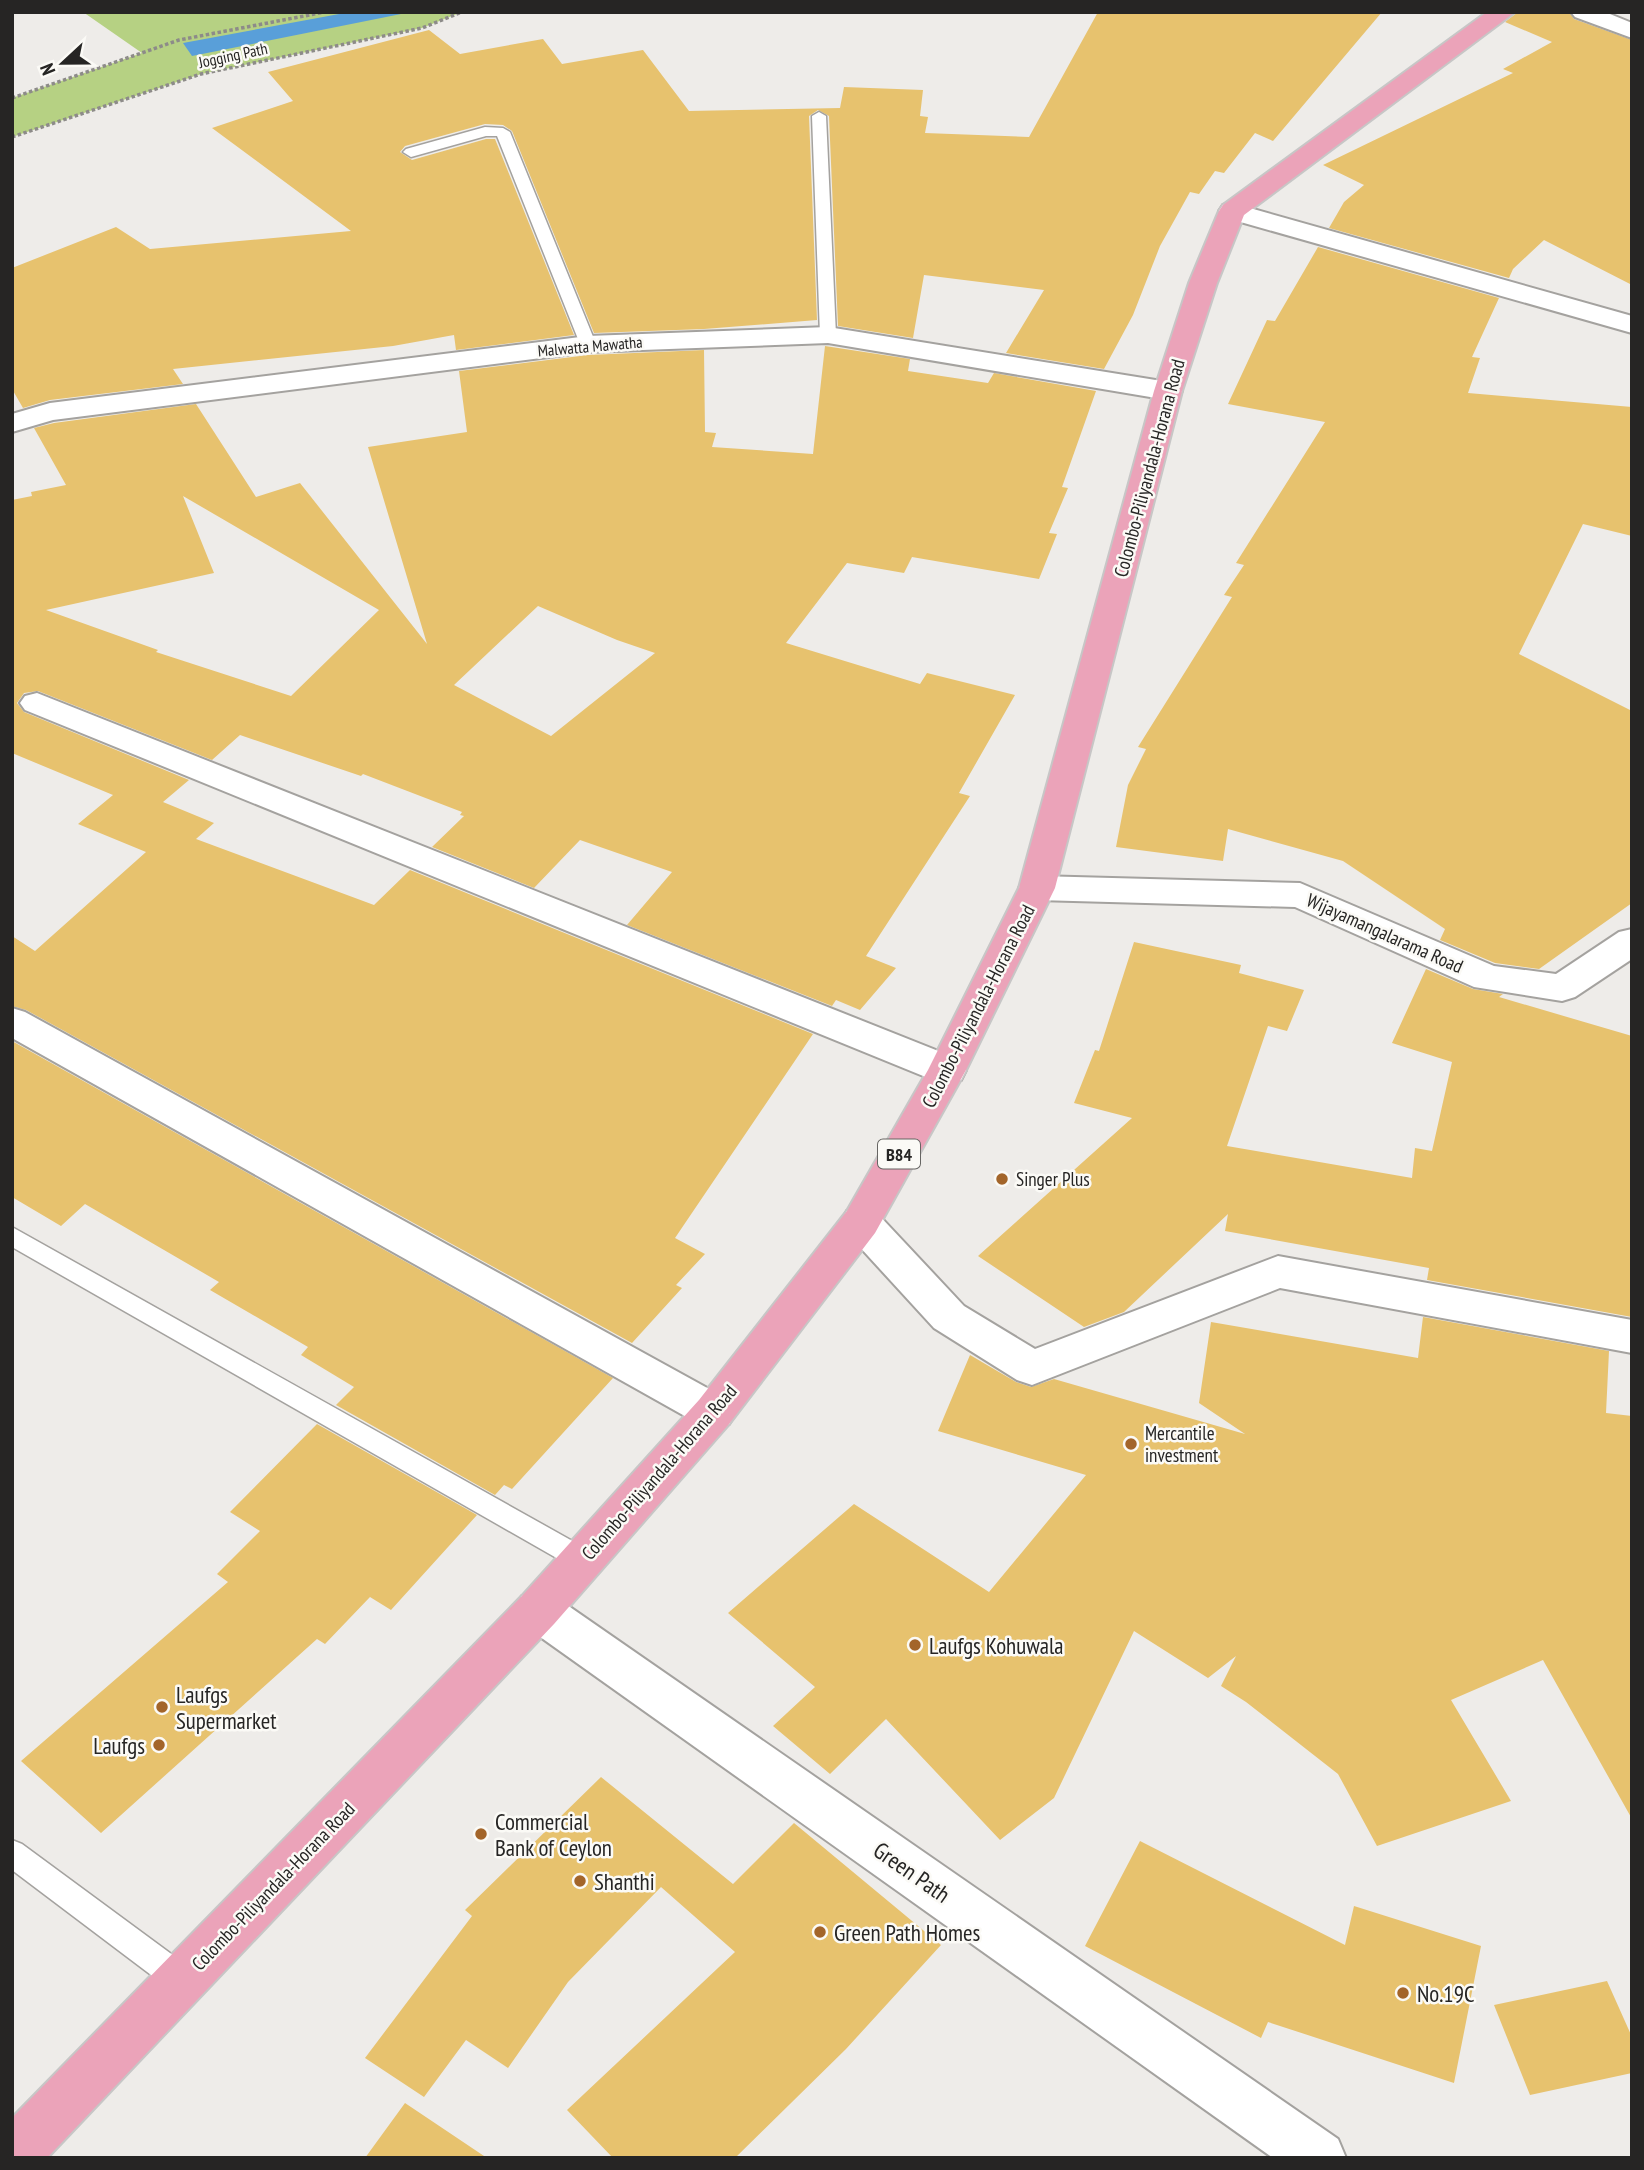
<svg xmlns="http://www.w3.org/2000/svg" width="1644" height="2170" font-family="'PT Sans Narrow',sans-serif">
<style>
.green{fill:#b6d183}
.water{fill:#599fd9}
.building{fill:#e7c26e;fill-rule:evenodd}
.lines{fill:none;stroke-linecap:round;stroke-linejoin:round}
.lane-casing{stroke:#a4a29f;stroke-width:3}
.street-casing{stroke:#a4a29f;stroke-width:4}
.primary-casing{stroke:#c7c6c6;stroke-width:4}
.path{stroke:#8d8b89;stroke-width:3.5;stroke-dasharray:3.5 2.5;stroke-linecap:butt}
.lane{fill:#fff;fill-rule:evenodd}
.street{fill:#fff;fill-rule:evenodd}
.primary{fill:#eba3b9;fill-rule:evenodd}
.poi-dot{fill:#a3652a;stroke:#fbfaf6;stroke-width:2.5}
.labels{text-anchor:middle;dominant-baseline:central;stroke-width:5;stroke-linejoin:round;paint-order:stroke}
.far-street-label{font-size:16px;fill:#262524;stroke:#fbfaf6}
.shield{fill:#fbfaf6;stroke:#666563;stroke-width:2}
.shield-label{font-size:18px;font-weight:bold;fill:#262524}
.street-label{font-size:19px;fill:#262524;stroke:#fbfaf6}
.poi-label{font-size:19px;fill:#262524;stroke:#fbfaf6;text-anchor:start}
.near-poi-label{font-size:23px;fill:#262524;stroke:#fbfaf6;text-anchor:start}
.near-street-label{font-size:23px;fill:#262524;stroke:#fbfaf6}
</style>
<rect width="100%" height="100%" fill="#eeece9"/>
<path class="green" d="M83 12H462L422 28 201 74 12 137V98L142 53Z"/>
<path class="water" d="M350 12H411L192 56 183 43Z"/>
<path class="building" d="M1098 12H1382L1273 141 1255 133 1224 173 1215 171 1199 194 1190 192 1160 246 1133 315 1104 369 1006 353 1044 290 924 275 913 338 838 326 829 116 818 110 809 116 817 320 704 329 594 333 512 131 503 125 485 124 405 146 400 152 412 160 486 139H495L574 335 456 350 454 335 393 346 173 369 183 384 50 400 23 408 12 389V268L116 227 150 249 351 231 212 128 293 101 268 72 429 30 460 54 543 39 562 64 643 50 689 111 840 108 844 87 923 90 920 116 928 117 925 133 1029 137Z
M1518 12H1569L1574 19 1632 40V285L1544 240 1513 269 1509 278 1329 228 1344 202 1364 185 1323 165 1513 73 1503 69 1552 42 1505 22Z
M1318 247 1499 298 1472 357 1480 358 1468 393 1632 407V536L1583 524 1519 654 1632 711V903L1539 969 1495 963 1440 940 1445 929 1343 861 1228 829 1223 861 1116 847 1128 785 1146 749 1138 747 1232 597 1224 595 1244 565 1236 563 1325 422 1228 404 1267 320 1275 321Z
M825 346 910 359 908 371 988 383 994 373 1096 391 1062 487 1068 488 1049 533 1057 534 1039 579 912 557 904 573 847 563 786 643 920 684 927 673 1015 695 959 793 970 796 866 956 896 968 860 1010 836 1000 832 1006 627 925 672 872 580 840 534 888 432 847 464 816 460 815 462 812 363 774 361 776 240 735 212 760 38 691 24 693 17 703 24 712 189 780 163 802 214 823 196 839 374 905 410 870 813 1034 675 1238 705 1254 676 1285 682 1288 632 1343 26 1010 12 1006V936L35 951 146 852 78 824 113 795 12 753V500L32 496 31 492 66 485 34 428 54 423 196 404 256 497 300 483 427 644 368 447 467 432 459 371 588 355 704 350 705 432 716 433 712 447 813 454ZM183 496 379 610 291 696 156 652 158 650 46 610 214 573ZM538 606 617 640 655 653 551 736 454 685Z
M1134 942 1241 965 1239 973 1304 990 1287 1031 1268 1026 1227 1146 1412 1178 1415 1148 1432 1151 1452 1062 1392 1043 1426 969 1473 989 1503 994 1499 997 1632 1036V1317L1427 1280 1429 1268 1225 1231 1228 1214 1124 1312 1084 1327 978 1256 1132 1118 1074 1103 1095 1050 1099 1051Z
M12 1041 613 1378 512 1489 504 1485 495 1495 336 1405 354 1387 301 1355 308 1347 210 1290 219 1282 85 1204 61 1226 12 1197Z
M1423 1317 1609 1351 1606 1413 1632 1416V1819L1543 1660 1451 1700 1511 1801 1377 1846 1338 1774 1246 1702 1221 1686 1236 1656 1208 1678 1134 1631 1054 1798 1000 1840 886 1719 830 1774 773 1726 815 1687 728 1613 854 1504 989 1592 1086 1475 938 1431 970 1355 1016 1382 1031 1387 1054 1379 1245 1434 1199 1403 1211 1322 1418 1358Z
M317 1424 477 1515 391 1610 370 1597 325 1644 317 1639 101 1833 21 1761 228 1582 217 1574 260 1531 230 1512Z
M601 1777 733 1884 794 1823 941 1945 846 2049 735 2158H613L567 2110 735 1952 661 1887 568 1982 508 2068 466 2040 424 2097 365 2058 472 1916 465 1910Z
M1140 1841 1345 1945 1354 1906 1481 1946 1454 2083 1268 2022 1261 2038 1085 1946Z
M1607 1981 1632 2037V2073L1530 2095 1494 2005Z
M405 2103 487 2158H365Z"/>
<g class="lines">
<defs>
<path id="lane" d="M819 112 826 116 836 335 828 340 820 335 812 116Z
M485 127 503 128 510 132 596 344 594 348H582L580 344 497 136H486L411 157 403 152 406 149Z
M12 1227 592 1552 596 1560 592 1568 583 1571 574 1568 12 1247Z
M12 1840 22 1844 193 1970 197 1980 193 1990 182 1994 171 1990 12 1870Z"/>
<path id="street" d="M1571 12H1605L1632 23V38L1575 17Z
M1232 203 1632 316V333L1223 217 1219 211 1223 205Z
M828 327 1168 382 1178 385 1182 391 1178 397 1168 400 828 343 588 352 53 420 12 432V414L50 403 588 336Z
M37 693 961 1060 966 1070 961 1080 947 1084 933 1080 25 710 20 703 25 696Z
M1037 876 1300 883 1494 966 1556 974 1619 932 1632 929V959L1575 997 1562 1001 1474 987 1295 907 1037 900 1024 896 1019 888 1024 880Z
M12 1008 25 1012 729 1400 736 1412 729 1424 714 1429 699 1424 12 1038Z
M861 1207 875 1211 964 1306 1035 1349 1278 1256 1632 1320V1353L1280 1288 1032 1385 1017 1380 934 1328 847 1233 841 1222 847 1211Z
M538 1590 554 1596 1338 2139 1346 2158H1273L522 1624 515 1610 522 1596Z"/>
<path id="primary" d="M1487 12H1515L1244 215 1217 283 1182 391 1055 888 966 1070 875 1233 729 1424 554 1624 47 2158H12V2118L522 1596 699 1400 847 1211 928 1070 1019 888 1154 391 1189 283 1219 211 1223 205Z"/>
</defs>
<use href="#lane" class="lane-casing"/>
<use href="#street" class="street-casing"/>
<use href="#primary" class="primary-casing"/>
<path class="path" d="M12 98 179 40 325 12
M12 137 201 74 422 28 462 12"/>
<use href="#lane" class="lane"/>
<use href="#street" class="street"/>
<use href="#primary" class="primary"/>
</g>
<g class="poi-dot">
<circle cx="1002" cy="1179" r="7"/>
<circle cx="1131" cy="1444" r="7"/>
<circle cx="915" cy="1645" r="7"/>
<circle cx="162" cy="1707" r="7"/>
<circle cx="159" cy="1745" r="7"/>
<circle cx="481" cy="1834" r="7"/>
<circle cx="580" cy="1881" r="7"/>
<circle cx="820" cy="1932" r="7"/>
<circle cx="1403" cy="1993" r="7"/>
</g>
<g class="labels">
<g class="far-street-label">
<text transform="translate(233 55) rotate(-12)">Jogging Path</text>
<text transform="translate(590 346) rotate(-5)">Malwatta Mawatha</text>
</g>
<rect class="shield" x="878" y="1139.5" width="42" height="29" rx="5"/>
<g class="shield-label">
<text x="899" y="1154">B84</text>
</g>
<g class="street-label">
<text transform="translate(1149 468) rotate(-75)">Colombo-Piliyandala-Horana Road</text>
<text transform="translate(1385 933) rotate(24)">Wijayamangalarama Road</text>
<text transform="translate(978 1006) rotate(-63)">Colombo-Piliyandala-Horana Road</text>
<text transform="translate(659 1472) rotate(-49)">Colombo-Piliyandala-Horana Road</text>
<text transform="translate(273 1886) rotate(-46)">Colombo-Piliyandala-Horana Road</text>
</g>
<g class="poi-label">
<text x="1016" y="1179">Singer Plus</text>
<text x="1145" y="1433">Mercantile<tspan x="1145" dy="22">investment</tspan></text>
</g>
<g class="near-poi-label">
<text x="929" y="1645">Laufgs Kohuwala</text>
<text x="176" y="1694">Laufgs<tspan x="176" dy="26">Supermarket</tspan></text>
<text x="145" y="1745" text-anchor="end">Laufgs</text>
<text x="495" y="1821">Commercial<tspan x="495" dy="26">Bank of Ceylon</tspan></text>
<text x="594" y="1881">Shanthi</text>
<text x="834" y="1932">Green Path Homes</text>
<text x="1417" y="1993">No.19C</text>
</g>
<g class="near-street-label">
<text transform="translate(912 1872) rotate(35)">Green Path</text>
</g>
</g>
<rect width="1644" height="2170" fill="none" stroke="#262524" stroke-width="28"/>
<g transform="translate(63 63) rotate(248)" stroke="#fbfaf6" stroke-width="5" paint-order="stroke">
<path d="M0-5L12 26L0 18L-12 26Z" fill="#262524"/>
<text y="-10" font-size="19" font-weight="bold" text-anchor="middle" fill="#262524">N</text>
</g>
</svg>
